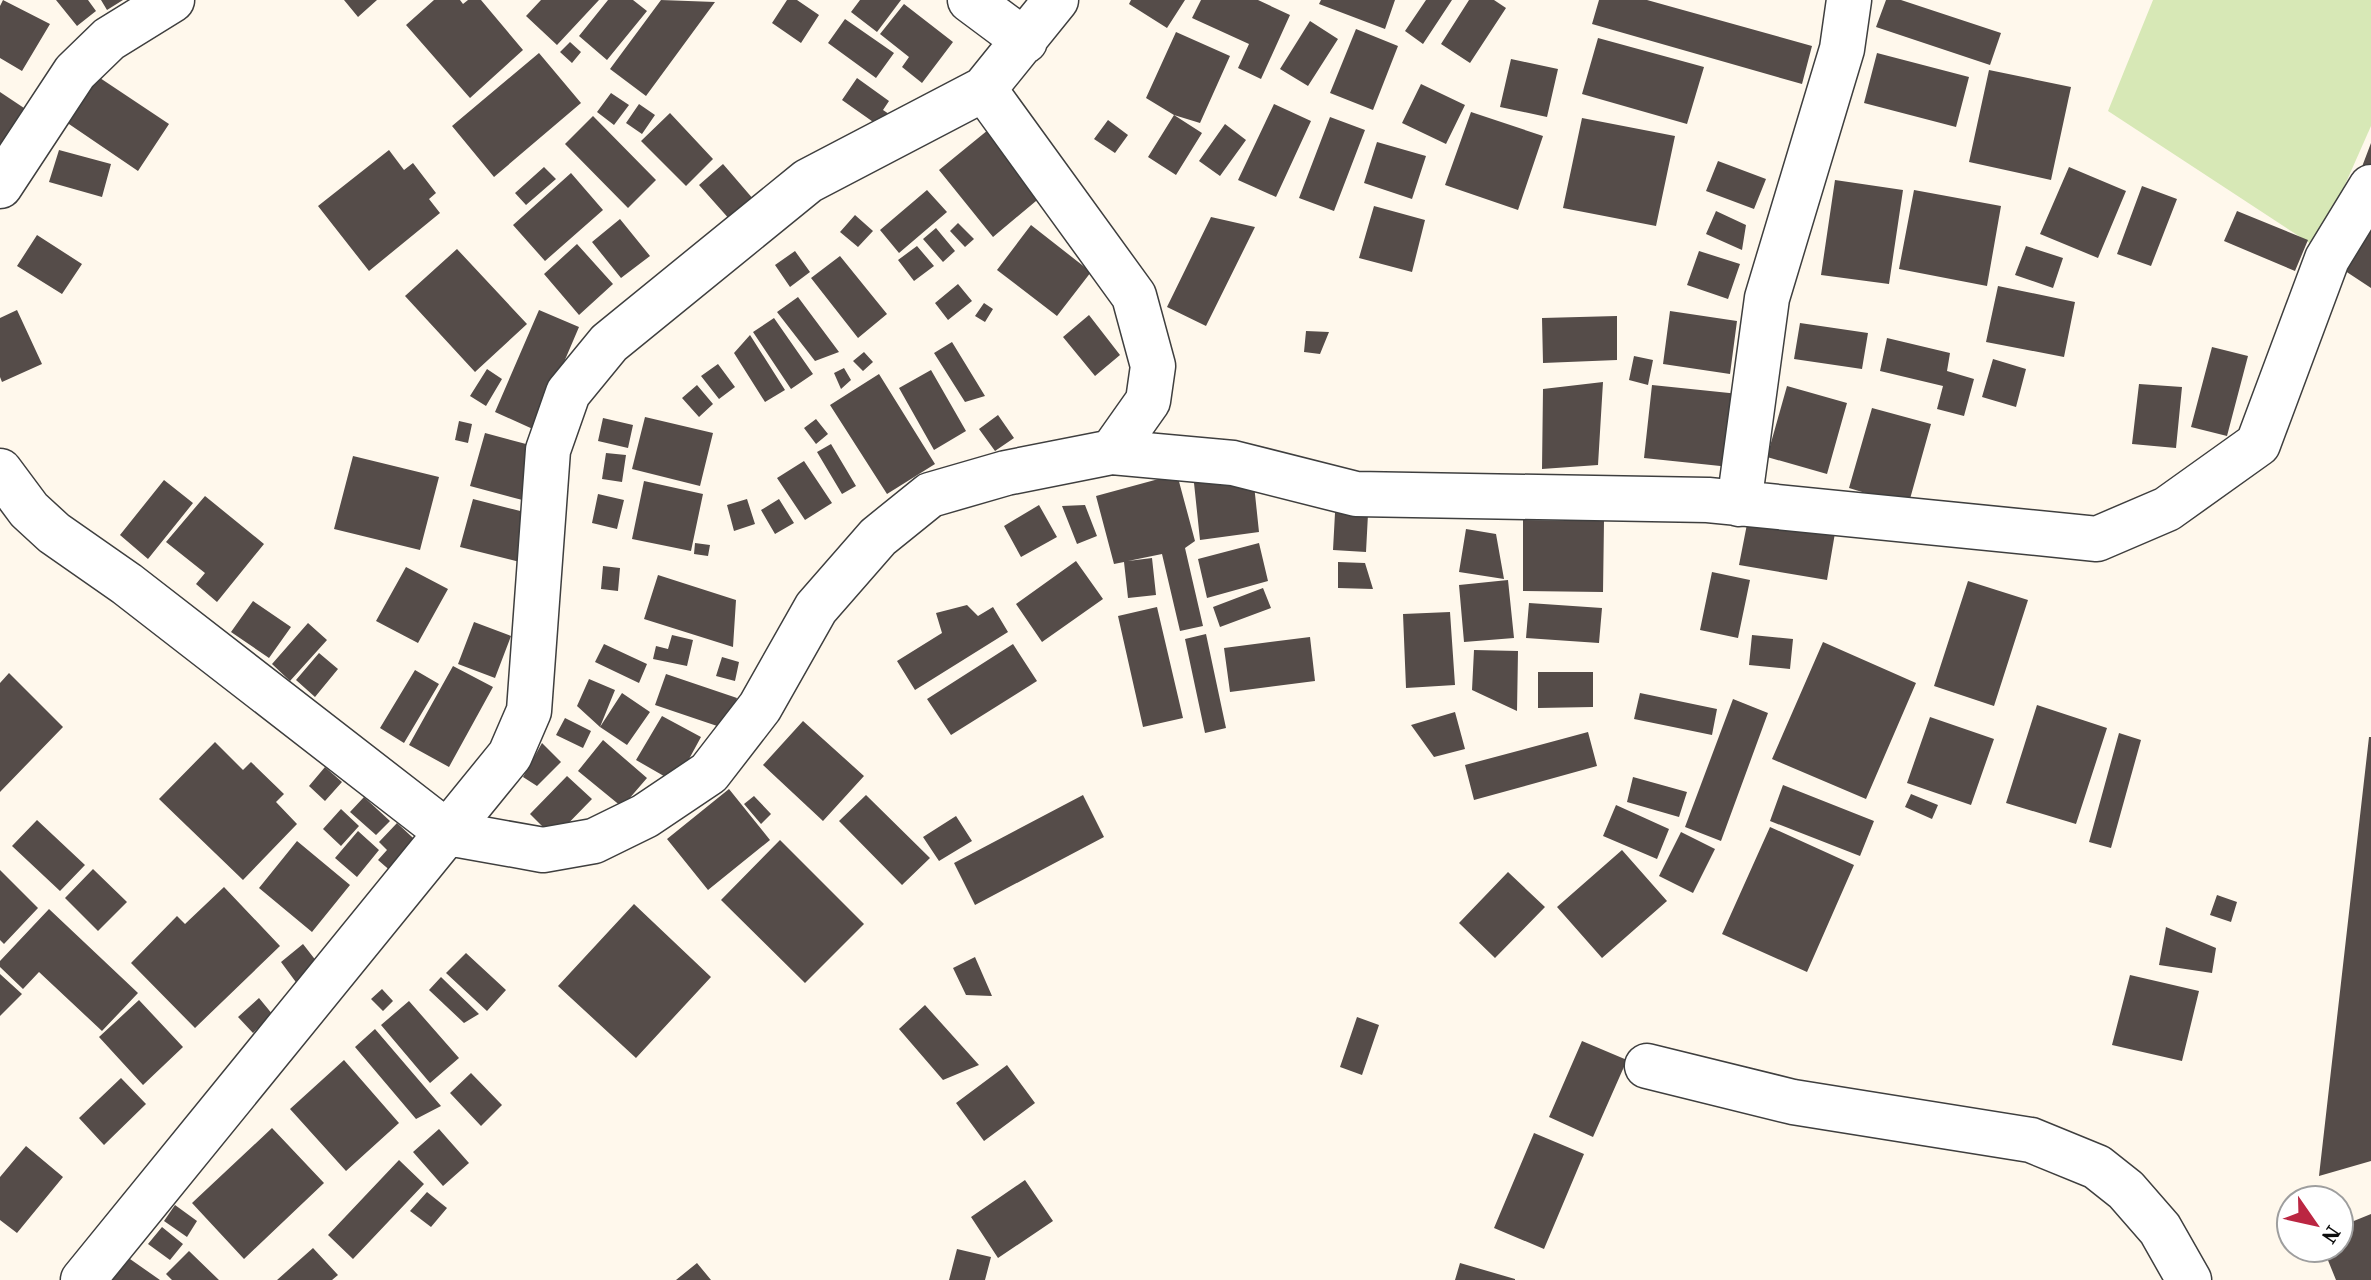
<svg xmlns="http://www.w3.org/2000/svg" width="2371" height="1280" font-family="'Source Serif 4',serif">
<style>
.green{fill:#d7e8b6}
.building{fill:#554c49}
.lines{fill:none;stroke-linecap:round;stroke-linejoin:round}
.minor-casing{stroke:#3f3f3f;stroke-width:47}
.minor{stroke:#fff;stroke-width:44}
</style>
<rect width="100%" height="100%" fill="#fff8ec"/>
<path class="green" d="M2153 0H2371V126L2317 248 2108 111Z"/>
<path class="building" d="M3 0 50 24 22 71 0 58V6Z
M56 0H88L96 11 77 26Z
M101 0H123L107 10Z
M344 0H377L358 17Z
M434 0H460L463 4 468 0H481L523 50 470 98 406 25Z
M541 0H599L557 45 526 16Z
M608 0H633L647 11 607 60 579 36Z
M661 0 715 2 646 96 610 69Z
M787 0H797L819 15 801 43 772 23Z
M860 0H901L877 32 851 12Z
M1131 0H1185L1167 28 1129 4Z
M1201 0H1258L1290 15 1261 79 1238 68 1249 44 1192 18Z
M1321 0H1395L1385 29 1319 4Z
M1426 0H1452L1423 44 1405 31Z
M1469 0H1494L1506 8 1470 63 1441 44Z
M1599 0H1647L1812 46 1802 84 1592 24Z
M1886 0H1901L2001 33 1990 65 1876 27Z
M904 4 953 42 922 83 902 67 909 57 880 34Z
M845 19 894 53 876 78 828 43Z
M1310 21 1338 39 1308 86 1280 69Z
M1356 29 1398 46 1373 110 1330 93Z
M1176 32 1230 56 1200 123 1174 115 1202 133 1176 175 1148 157 1174 115 1146 98Z
M1598 38 1704 67 1687 124 1582 94Z
M570 42 581 52 572 63 560 52Z
M539 53 581 103 494 177 452 126Z
M1877 53 1969 77 1956 127 1864 103Z
M1511 59 1558 69 1547 117 1500 107Z
M1989 70 2071 87 2051 180 1969 162Z
M97 76 169 124 138 171 66 122Z
M857 78 889 101 883 110 895 118 886 131 842 100Z
M1421 84 1465 105 1446 144 1402 123Z
M0 92 24 108 0 145Z
M611 93 629 105 614 125 597 112Z
M639 104 655 115 642 134 626 123Z
M1274 104 1311 121 1276 197 1238 180Z
M1471 112 1543 136 1518 210 1445 185Z
M670 113 713 159 686 186 641 141Z
M593 116 656 180 628 208 565 144Z
M1330 117 1365 130 1334 211 1299 198Z
M1582 118 1675 136 1656 226 1563 208Z
M1108 120 1128 135 1115 153 1094 139Z
M1225 124 1246 140 1220 176 1199 161Z
M988 130 1042 196 993 237 939 170Z
M1377 142 1426 156 1412 199 1364 183Z
M2371 143V288L2327 259Z
M59 150 111 164 102 197 49 182Z
M389 150 404 170 413 163 436 193 429 199 440 213 369 271 318 206Z
M1718 161 1766 179 1754 209 1706 191Z
M723 164 754 200 731 221 699 185Z
M544 167 556 179 526 205 515 193Z
M2069 167 2126 191 2098 258 2040 234Z
M571 173 603 210 545 261 513 225Z
M1835 180 1903 190 1889 284 1821 275Z
M2142 186 2177 199 2151 266 2117 254Z
M927 190 947 212 899 253 880 230Z
M1914 190 2001 206 1987 286 1899 269Z
M1374 206 1425 220 1412 272 1359 258Z
M1716 211 1746 225 1742 250 1706 234Z
M2237 211 2308 240 2295 271 2224 241Z
M855 215 873 231 858 247 840 232Z
M1211 217 1255 227 1206 326 1167 307Z
M620 219 650 256 621 278 592 242Z
M958 223 974 239 965 247 950 231Z
M1031 225 1091 272 1057 316 997 270Z
M936 228 955 251 943 262 923 239Z
M37 235 82 264 62 294 17 266Z
M577 244 613 284 579 315 544 274Z
M917 246 934 266 914 281 898 260Z
M2026 246 2063 258 2053 288 2015 275Z
M457 249 527 324 475 372 405 296Z
M795 251 810 272 790 287 775 265Z
M1699 251 1740 264 1728 299 1687 285Z
M840 256 887 314 858 338 811 278Z
M958 284 972 301 948 320 935 303Z
M1998 286 2075 302 2064 357 1986 342Z
M798 297 839 352 815 361 777 312Z
M984 303 993 309 985 322 975 316Z
M17 310 42 364 2 382 0 377V318Z
M539 310 579 327 535 430 495 412Z
M1670 311 1737 321 1730 374 1663 364Z
M1089 315 1120 355 1095 376 1063 337Z
M1617 316V360L1543 363 1542 318Z
M774 318 813 374 791 389 753 332Z
M1800 323 1868 333 1862 369 1794 359Z
M1306 331 1329 332 1320 354 1304 352Z
M750 335 785 390 765 402 734 353Z
M1887 338 1950 353 1947 371 1974 379 1964 416 1937 409 1943 386 1880 371Z
M952 342 985 396 965 402 934 353Z
M2212 347 2248 356 2227 436 2191 427Z
M864 352 873 362 863 371 853 361Z
M1634 356 1653 360 1648 385 1629 380Z
M1993 359 2026 369 2016 407 1982 397Z
M718 364 735 387 719 399 701 376Z
M844 368 851 380 841 389 834 373Z
M487 369 502 379 486 406 470 396Z
M931 370 966 431 934 450 899 388Z
M879 374 935 464 887 494 830 405Z
M1603 382 1598 465 1542 469 1543 389Z
M2139 384 2182 387 2176 448 2132 444Z
M697 385 713 404 699 417 682 398Z
M1652 385 1739 394 1730 467 1644 458Z
M1787 386 1847 403 1827 474 1767 457Z
M1872 408 1931 424 1908 506 1849 488Z
M998 415 1014 438 995 451 979 429Z
M645 417 713 433 700 486 632 469Z
M603 418 633 425 628 448 598 441Z
M816 419 828 434 816 444 804 428Z
M459 421 472 424 468 443 455 440Z
M485 433 545 449 530 502 470 486Z
M831 444 856 486 842 494 817 452Z
M606 453 626 455 622 482 602 479Z
M353 456 439 477 420 550 334 529Z
M804 461 832 503 805 520 777 478Z
M1177 474 1195 541 1185 548 1203 626 1180 631 1162 554 1128 561 1152 558 1156 595 1128 598 1124 562 1114 564 1096 496Z
M1253 475 1259 532 1200 540 1194 483Z
M164 480 193 503 148 559 120 535Z
M644 481 703 494 691 551 632 539Z
M598 494 624 500 617 529 592 523Z
M205 496 264 544 217 602 196 584 205 573 166 542Z
M473 499 536 515 524 563 460 547Z
M747 499 755 524 734 531 727 505Z
M779 499 794 523 775 534 761 510Z
M1039 505 1057 537 1021 557 1004 526Z
M1085 505 1097 536 1077 544 1062 506Z
M1335 513 1368 514 1366 552 1333 550Z
M1748 519 1835 533 1827 580 1739 565Z
M1523 520 1604 521 1603 592 1523 591Z
M1466 529 1496 534 1504 579 1459 572Z
M695 543 710 545 708 556 694 554Z
M1259 543 1268 581 1207 598 1198 559Z
M1076 561 1103 599 1042 642 1016 604Z
M1338 562 1365 563 1373 589 1338 588Z
M603 566 620 568 618 591 601 589Z
M406 567 448 589 418 643 376 621Z
M1712 572 1750 580 1738 638 1700 630Z
M658 575 736 600 733 647 644 619Z
M1508 580 1514 638 1464 642 1459 585Z
M1968 581 2028 600 1994 706 1934 686Z
M1263 588 1271 608 1220 627 1213 607Z
M253 601 291 627 269 658 231 632Z
M1529 603 1602 608 1599 643 1526 638Z
M967 605 978 616 993 607 1008 632 915 690 897 661 942 633 936 613Z
M1157 607 1183 718 1143 727 1118 616Z
M1450 612 1455 685 1406 688 1403 614Z
M474 622 511 636 495 678 458 664Z
M308 623 327 640 290 681 272 664Z
M1206 634 1226 728 1205 733 1185 639Z
M672 635 693 640 687 666 653 659 656 646 668 649Z
M1752 635 1793 639 1790 669 1749 665Z
M1310 637 1315 681 1230 692 1224 648Z
M1823 642 1916 683 1866 799 1772 759Z
M604 644 647 664 639 683 595 662Z
M1013 644 1037 681 951 735 927 699Z
M1474 650 1518 651 1517 711 1472 690Z
M319 653 338 669 315 697 296 680Z
M722 657 739 662 735 681 716 676Z
M453 666 493 687 449 767 409 745Z
M415 670 439 684 404 743 380 728Z
M1538 672H1593V707L1538 708Z
M9 673 63 727 0 792V683Z
M666 674 737 698 726 729 655 705Z
M589 679 615 690 600 727 577 706Z
M622 693 650 712 627 745 600 727Z
M1640 693 1717 709 1712 735 1634 719Z
M1733 699 1768 713 1721 841 1685 827Z
M2037 705 2107 728 2076 824 2006 803Z
M1455 712 1465 749 1434 757 1411 725Z
M662 716 701 737 676 783 636 760Z
M1930 717 1994 739 1971 805 1907 783Z
M565 718 591 731 583 748 556 735Z
M803 721 864 776 823 821 763 765Z
M1588 732 1597 766 1474 800 1465 765Z
M2119 733 2141 740 2111 848 2089 842Z
M2369 737H2371V1161L2319 1176Z
M603 740 647 778 622 807 578 771Z
M215 742 243 770 251 762 284 794 276 802 297 824 243 880 159 799Z
M542 743 561 762 537 786 523 777Z
M325 767 342 782 325 801 309 786Z
M567 776 592 799 554 838 530 814Z
M1633 777 1687 792 1679 817 1627 802Z
M1783 785 1874 821 1860 856 1770 821Z
M729 789 770 840 708 890 667 839Z
M1911 794 1938 805 1932 819 1905 807Z
M866 795 930 858 902 885 839 821Z
M1083 795 1104 837 975 905 954 863Z
M754 796 771 814 761 824 744 804Z
M364 797 390 821 376 835 350 812Z
M1616 805 1669 829 1657 859 1603 836Z
M341 809 359 826 341 846 323 829Z
M956 816 972 841 939 861 923 837Z
M37 820 85 865 60 891 12 846Z
M397 823 426 850 401 880 378 860 387 850 379 842Z
M1770 827 1854 865 1807 972 1722 934Z
M358 831 379 850 357 877 335 858Z
M1681 832 1715 849 1693 893 1659 876Z
M780 840 864 924 805 983 721 900Z
M297 841 350 885 312 932 259 888Z
M1622 850 1667 901 1602 958 1557 907Z
M93 869 127 902 98 931 65 898Z
M0 870 38 908 4 944 0 940Z
M1508 872 1545 907 1495 958 1459 923Z
M224 887 280 946 195 1028 131 963 177 916 185 924Z
M2217 895 2237 902 2231 922 2210 915Z
M634 904 711 977 636 1058 558 986Z
M49 909 138 993 102 1031 39 972 23 989 0 967V961Z
M2166 927 2216 948 2212 973 2159 965Z
M303 944 324 971 301 989 281 962Z
M466 953 506 990 487 1011 446 973Z
M975 957 992 996 966 995 953 968Z
M0 974 22 994 0 1016Z
M2130 975 2199 991 2182 1061 2112 1045Z
M441 977 479 1014 464 1023 429 990Z
M382 989 393 1001 383 1011 371 999Z
M259 998 273 1015 253 1033 238 1017Z
M139 1000 183 1047 143 1085 99 1037Z
M409 1001 459 1058 430 1083 381 1025Z
M925 1005 979 1065 943 1080 899 1029Z
M1357 1017 1379 1025 1362 1075 1340 1067Z
M375 1029 441 1106 416 1119 355 1047Z
M1582 1041 1627 1060 1593 1137 1549 1117Z
M344 1060 399 1123 346 1171 290 1109Z
M1007 1065 1035 1103 984 1141 956 1103Z
M471 1073 502 1105 481 1126 450 1093Z
M121 1078 146 1104 104 1145 79 1118Z
M272 1128 324 1183 244 1259 192 1203Z
M439 1129 469 1163 443 1186 413 1152Z
M1534 1133 1584 1154 1544 1249 1494 1228Z
M26 1146 63 1177 17 1233 0 1220V1177Z
M399 1160 424 1184 353 1259 328 1235Z
M1025 1180 1053 1221 998 1258 971 1217Z
M427 1192 447 1208 431 1227 410 1211Z
M175 1205 197 1221 187 1237 164 1221Z
M2371 1214V1280H2336L2323 1248H2339V1227Z
M162 1227 183 1244 170 1260 148 1244Z
M313 1248 338 1275 332 1280H277Z
M957 1249 991 1257 985 1280H949Z
M189 1251 219 1280H172L166 1274Z
M120 1252 160 1280H100Z
M697 1263 711 1280H676Z
M1460 1263 1515 1279V1280H1455Z"/>
<g class="lines">
<defs>
<path id="minor" d="M970 0 1025 41
M984 89 1134 296 1153 366 1148 401 1112 452
M0 186 75 72 109 39 172 0
M0 471 29 510 54 533 127 584 448 833 543 850 594 841 645 816 709 773 760 707 816 608 878 537 930 495 1006 473 1112 452 1233 463 1356 494 1708 500 2097 539 2167 509 2258 444 2327 259 2371 187
M1739 504 1767 298 1842 49 1849 0
M1647 1066 1793 1102 2031 1140 2097 1167 2126 1190 2160 1229 2189 1280
M83 1280 510 755 529 711 548 450 568 393 609 343 808 181 984 89 1056 0"/>
</defs>
<use href="#minor" class="minor-casing"/>
<use href="#minor" class="minor"/>
</g>
<g transform="translate(2315 1224) rotate(124)"><circle r="38" fill="#ffffff" stroke="#9e9e9e" stroke-width="2"/>
<path d="M0-6L14 30L0 20L-14 30Z" fill="#bb2642"/>
<text y="-12" font-size="22" font-weight="bold" text-anchor="middle" fill="#0c0c0c">N</text>
</g>
</svg>
